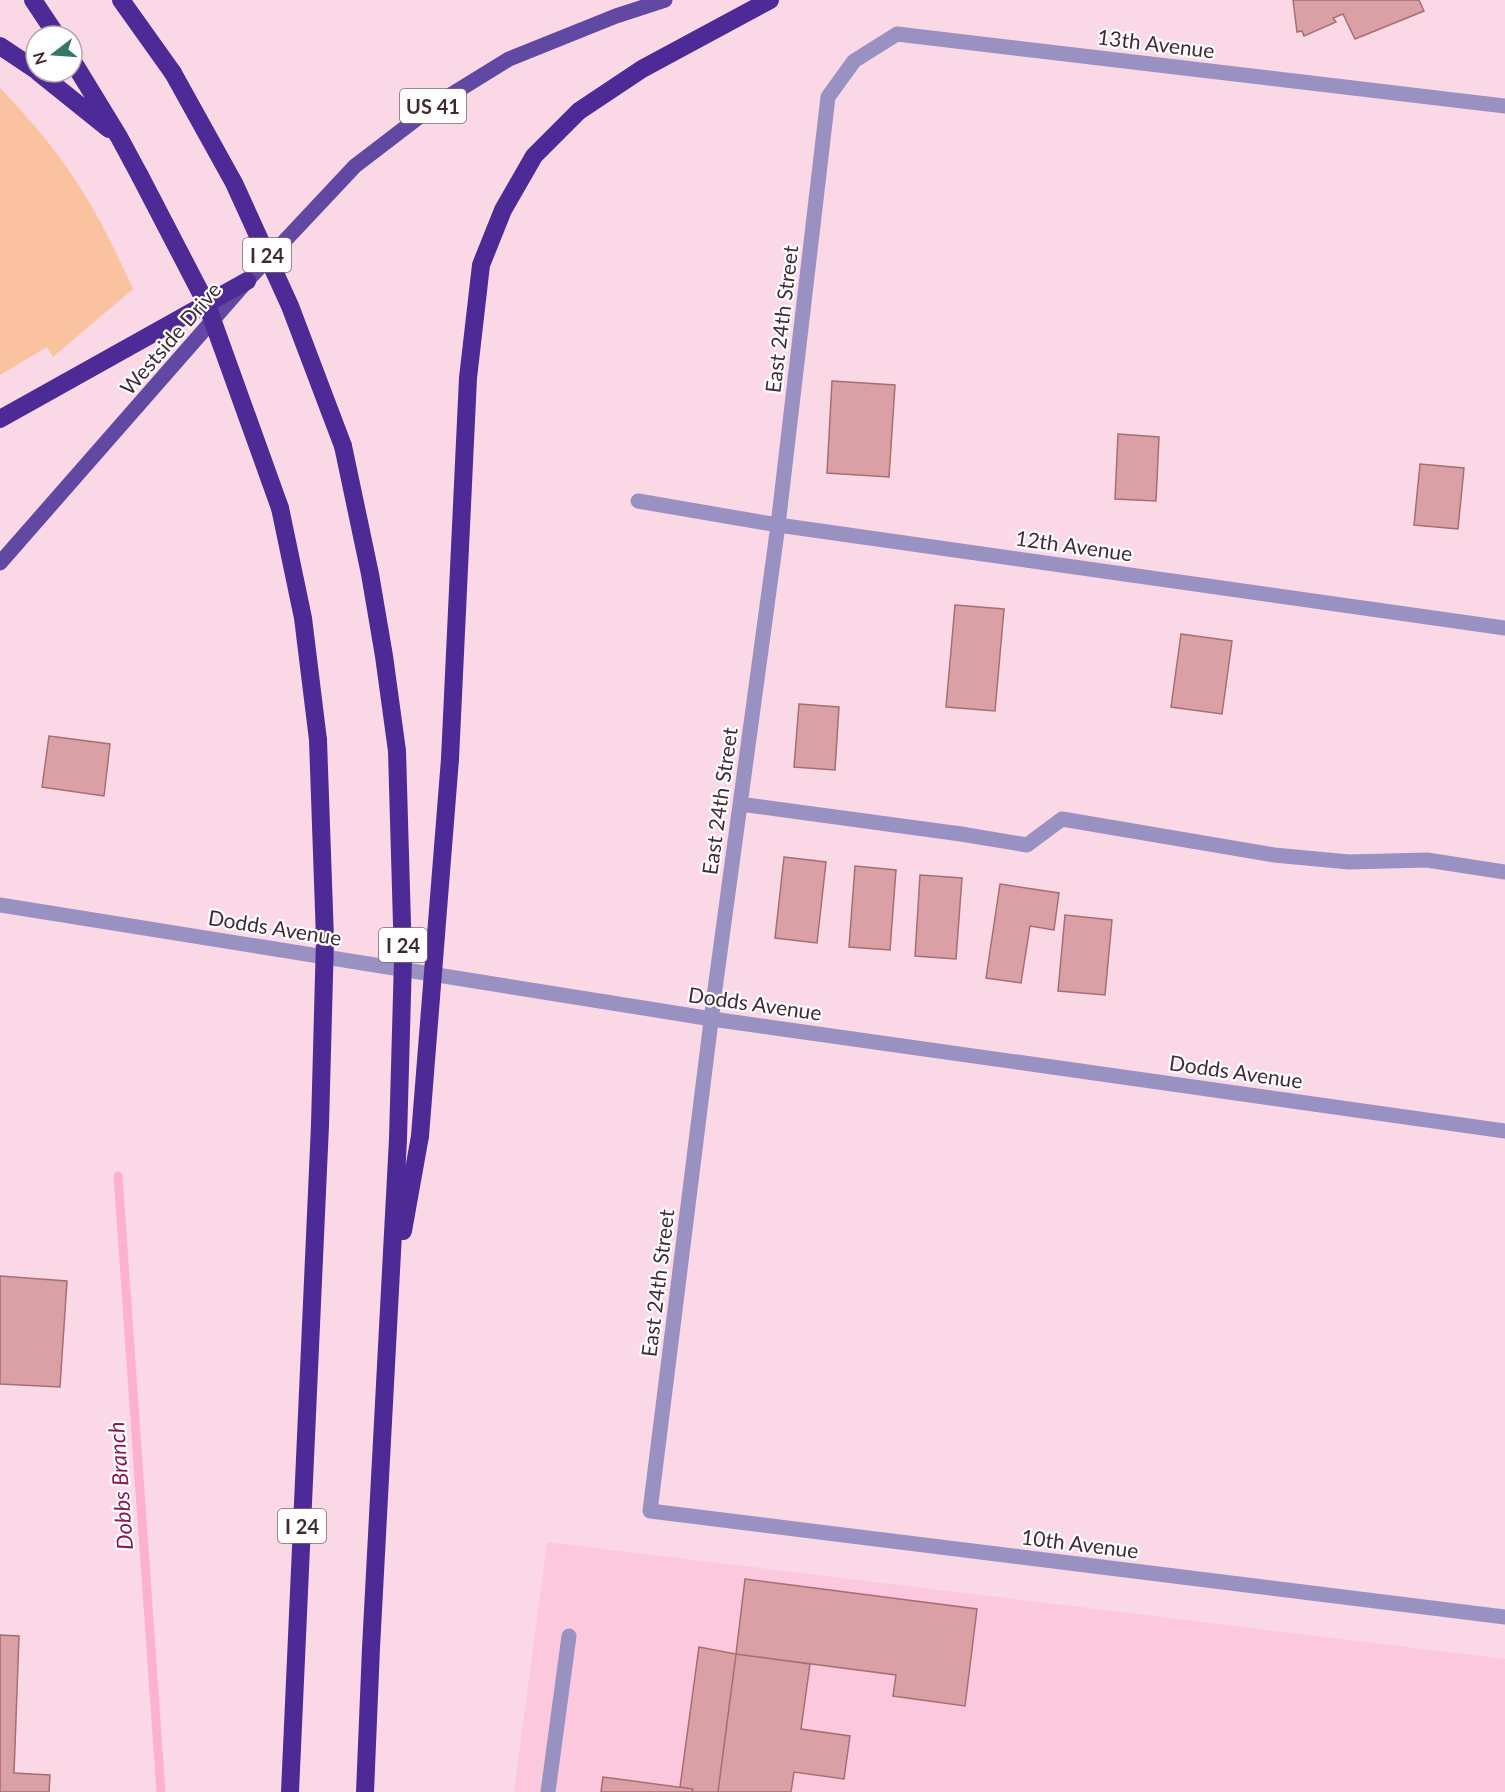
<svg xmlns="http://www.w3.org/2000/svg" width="1505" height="1792" font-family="Lato,sans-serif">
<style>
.built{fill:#fcc8dd}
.green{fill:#fbc29f}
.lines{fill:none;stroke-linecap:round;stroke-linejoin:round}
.stream{stroke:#feb0d1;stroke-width:9}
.building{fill:#dba0a6;stroke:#a56e74;stroke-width:1.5}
.minor{stroke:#9a91c3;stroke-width:15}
.major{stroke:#6149a3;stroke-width:15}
.highway{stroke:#4e2a96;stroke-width:18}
.highway-bridge{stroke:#4e2a96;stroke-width:18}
.labels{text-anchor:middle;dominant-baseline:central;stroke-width:4.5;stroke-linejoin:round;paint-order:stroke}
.shield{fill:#fff;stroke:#796b71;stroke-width:1.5}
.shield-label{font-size:20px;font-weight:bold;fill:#402b34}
.street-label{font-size:21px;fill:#402b34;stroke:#fff}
.water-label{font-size:22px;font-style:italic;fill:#861654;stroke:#fff}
</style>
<rect width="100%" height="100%" fill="#fbd8e6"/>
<path class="built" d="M547 1542 1505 1659V1792H514Z"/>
<path class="green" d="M0 88C32 121 63 158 86 197 104 227 119 258 133 289L53 357 47 347 0 375Z"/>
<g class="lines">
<path class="stream" d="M118 1176 161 1792"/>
</g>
<path class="building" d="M1293 0H1419L1424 11 1355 39 1343 14 1333 18 1336 22 1304 36 1302 31 1297 32Z
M832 381 895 385 889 477 827 473Z
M1118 434 1159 437 1156 501 1115 499Z
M1420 464 1464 468 1458 529 1414 525Z
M955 605 1004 609 995 711 946 707Z
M1181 634 1232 641 1222 714 1171 707Z
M799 704 839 707 835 770 794 767Z
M49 736 110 744 104 796 42 787Z
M784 857 826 862 817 943 775 938Z
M855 866 896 870 890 950 849 947Z
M920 875 962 878 956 959 915 956Z
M1000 884 1059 893 1054 930 1030 926 1021 983 986 978Z
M1065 915 1112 920 1105 995 1058 991Z
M0 1276 67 1281 60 1387 0 1384Z
M745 1579 977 1609 965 1706 893 1696 896 1675 736 1654Z
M0 1635 19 1636 14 1773 50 1775 49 1792H0Z
M699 1647 736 1654 718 1792H692L693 1789 680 1787Z
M736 1654 810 1664 801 1729 850 1736 844 1779 794 1772 791 1792H718Z
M603 1777 693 1789 692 1792H601Z"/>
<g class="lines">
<path class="minor" d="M1505 106 897 34 854 61 828 97 778 525 715 989 650 1511 1505 1617
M638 501 778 525 1505 628
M740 804 961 834 1027 845 1062 819 1274 855 1349 862 1427 860 1505 872
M0 905 712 1019 1505 1131
M548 1792 569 1636"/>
<path class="major" d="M0 563 247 281 355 166 436 104 509 59 616 16 665 0"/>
<path class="highway" d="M33 0 57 36
M121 0 173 73
M0 46 36 70
M72 60 119 137 140 176
M38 72 109 129
M0 419 247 281
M343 446 370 574 384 656 397 751
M280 508 303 618 318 740
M450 759 468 378 481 265 503 210 534 156 579 111 642 69 770 0
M403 1231 420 1136
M290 1792 320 1125
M365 1792 371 1648 398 1139"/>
<path class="highway-bridge" d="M173 73 234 183 290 306 343 446
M140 176 207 305 280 508
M318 740 325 939 320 1125
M397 751 403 959 398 1139
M420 1136 450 759"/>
</g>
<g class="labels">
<g class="shield">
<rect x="400" y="89" width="66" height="34" rx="4.5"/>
<rect x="243" y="238" width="48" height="34" rx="4.5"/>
<rect x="379" y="928" width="48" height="34" rx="4.5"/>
<rect x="278" y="1509" width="48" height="34" rx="4.5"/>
</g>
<g class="shield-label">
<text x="433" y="106">US 41</text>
<text x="267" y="255">I 24</text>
<text x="403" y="945">I 24</text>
<text x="302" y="1526">I 24</text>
</g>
<g class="street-label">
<text transform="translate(1156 43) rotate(7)">13th Avenue</text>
<text transform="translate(781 319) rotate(-83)">East 24th Street</text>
<text transform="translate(170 338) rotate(-49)">Westside Drive</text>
<text transform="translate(1074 545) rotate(8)">12th Avenue</text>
<text transform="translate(719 801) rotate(-82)">East 24th Street</text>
<text transform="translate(275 927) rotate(9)">Dodds Avenue</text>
<text transform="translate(755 1003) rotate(8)">Dodds Avenue</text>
<text transform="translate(1236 1071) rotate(8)">Dodds Avenue</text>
<text transform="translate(657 1283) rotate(-83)">East 24th Street</text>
<text transform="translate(1080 1543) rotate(7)">10th Avenue</text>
</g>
<g class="water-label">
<text transform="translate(120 1486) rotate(-94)">Dobbs Branch</text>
</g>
</g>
<g transform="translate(54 54) rotate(253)"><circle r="28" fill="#ffffff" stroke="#b3aaae" stroke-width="1.5"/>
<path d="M0-4.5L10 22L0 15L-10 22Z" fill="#377664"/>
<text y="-9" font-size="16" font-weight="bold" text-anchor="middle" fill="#402b34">N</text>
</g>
</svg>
